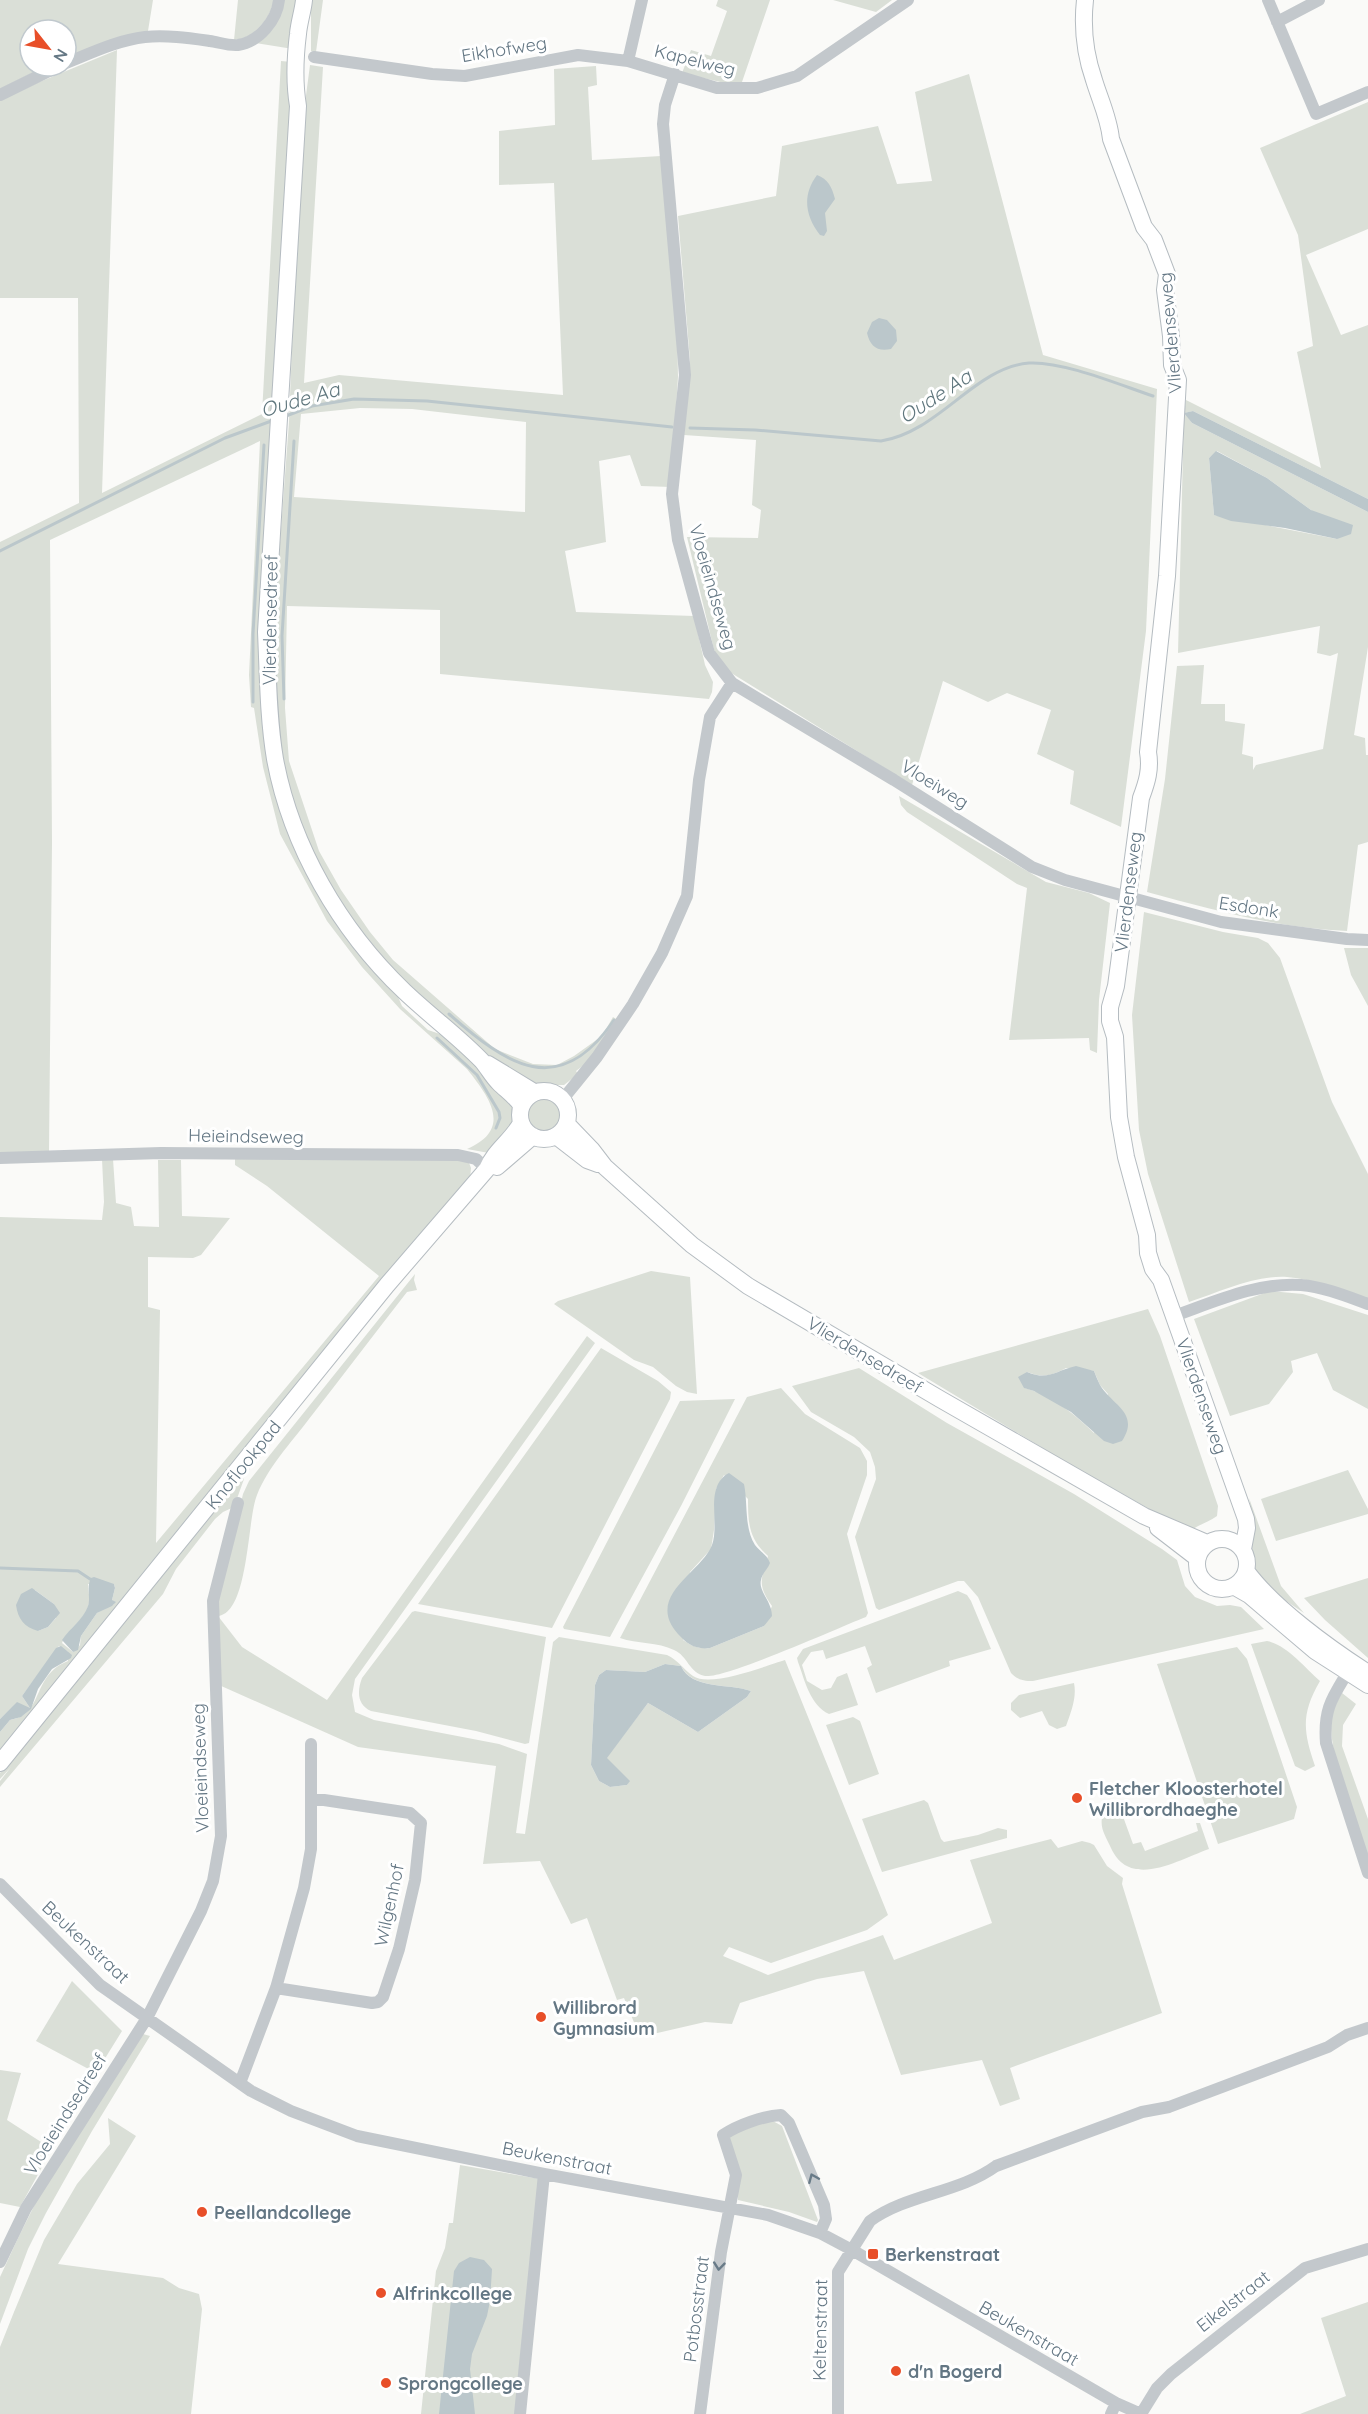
<svg xmlns="http://www.w3.org/2000/svg" width="1368" height="2414" font-family="Quicksand,sans-serif">
<style>
.green{fill:#dadfd7;fill-rule:evenodd}
.water{fill:#bbc7cb}
.lines{fill:none;stroke-linecap:round;stroke-linejoin:round}
.stream{stroke:#bbc7cb;stroke-width:3}
.secondary-casing{stroke:#b5bcc1;stroke-width:18}
.street{stroke:#c3c8cc;stroke-width:12}
.secondary{stroke:#fff;stroke-width:16}
.oneway{stroke:#697b88}
.poi-dot{fill:#e84f29;stroke:#fff;stroke-width:2}
.labels{text-anchor:middle;dominant-baseline:central;stroke-width:6;stroke-linejoin:round;paint-order:stroke}
.street-label{font-size:18px;fill:#647784;stroke:#fff}
.poi-label{font-size:18px;font-weight:bold;fill:#647784;stroke:#fff;text-anchor:start}
.water-label{font-size:20px;font-style:italic;fill:#5f767d;stroke:#fff}
</style>
<rect width="100%" height="100%" fill="#fafaf8"/>
<path class="green" d="M0 0H153L148 31 66 57V30H30V66H46L0 89Z
M238 0H274C270 19 254 39 234 40Z
M282 0H297L293 49 249 42Z
M311 0H323L316 52 311 51Z
M718 0H770L742 82 733 85 682 73 691 50 711 56 727 11 716 6Z
M833 0H892L876 12Z
M117 50 102 493 262 414 281 61 292 62 293 104 262 634 279 802 395 990 402 1006 428 1030 443 1035 475 1062 515 1109 514 1124 489 1153 467 1149C513 1129 490 1098 467 1069L400 1009 362 967 327 921 280 834 263 767 254 708 251 707 249 675 260 441 50 540 52 843 49 1151 0 1155V542L79 503 78 298H0V101L37 83Z
M310 65 323 67 304 383 339 375 563 395 554 183 499 185V131L555 125 554 69 596 66 597 85 588 87 592 160 661 156 677 327 678 377 671 487 641 486 630 455 599 461 606 542 565 551 576 612 694 616 705 665 713 682 712 692 709 699 440 674V610L287 606 285 708 289 761 319 851 341 890 370 932 393 960 495 1049 533 1064 557 1065 574 1056 602 1036 613 1017 619 1021 584 1065 576 1071 578 1074 564 1085H538L480 1050 414 992 364 938 322 876 295 813 279 748 273 637 289 422 295 272 305 103ZM360 408 412 409 526 422 525 512 294 497 301 414Z
M969 74 1043 355 1157 389 1146 631 1121 827 1070 804 1074 771 1037 754 1051 710 1007 693 988 702 943 681 912 785 728 671 715 654 687 537 758 538 761 510 752 505 756 440 684 435 690 360 678 216 776 196 782 146 878 126 897 184 932 181 915 92Z
M1368 102V229L1306 255 1341 335 1368 325V499L1193 411 1185 413 1192 423 1368 512V647L1354 735 1365 738 1366 755H1368V842L1358 845 1347 931C1278 928 1213 910 1147 892L1165 779 1177 666 1204 665 1201 704H1225V721L1245 724 1242 754 1253 757V770L1256 765 1323 749 1338 653 1330 656 1317 653 1320 626 1178 653 1184 413 1186 400 1321 468 1297 352 1313 346 1298 235 1260 148ZM1217 451 1267 478 1311 510 1337 539 1214 515 1209 458Z
M899 796 1046 882 1089 893 1110 903 1099 1000 1097 1053 1090 1050 1089 1038 1009 1040 1027 888 1017 884 907 812 901 805Z
M1144 912 1223 932 1258 938 1268 943 1280 958 1332 1102 1368 1174V1299C1342 1291 1315 1279 1287 1277 1254 1275 1220 1292 1189 1302L1148 1174 1139 1130 1132 1015Z
M1344 948H1368V1006L1351 975Z
M528 1114a17 17 0 1 1 34 0a17 17 0 1 1-34 0Z
M102 1159H113L116 1203 131 1207 134 1226 159 1227 158 1160H181L182 1216 230 1218 201 1255 193 1258 148 1257V1307L160 1310 156 1543 379 1276 267 1186 235 1165V1159L468 1160 471 1168 470 1179 0 1753V1732L10 1720C45 1714 31 1675 68 1661V1652L59 1646 22 1696 30 1708 27 1709 17 1703 0 1719V1217L102 1220 104 1202ZM88 1584H114L115 1588 112 1600 114 1604 97 1613 81 1636 80 1645 73 1652 62 1643C68 1628 86 1620 89 1603 90 1597 88 1590 88 1584ZM35 1590 54 1604 56 1618 48 1627 38 1631Z
M651 1271 690 1277 697 1394 687 1392 676 1386 653 1367 634 1360 554 1304 558 1301Z
M415 1274 414 1280 417 1290 407 1292C374 1334 342 1377 309 1419 291 1443 268 1467 257 1495 247 1519 249 1613 218 1616L242 1647 327 1700 587 1336 595 1343 355 1679 352 1695 355 1712 374 1720 499 1744 527 1754 516 1833 525 1834 553 1642 559 1637 667 1655C678 1660 683 1669 693 1676 710 1688 765 1666 785 1660L888 1915 867 1930 771 1963 729 1947 723 1956 768 1975 883 1935 894 1960 992 1923 970 1860 1051 1839 1058 1848 1082 1841 1090 1843 1094 1845 1107 1866 1123 1878 1122 1884 1162 2013 1010 2068 1020 2099 1000 2106 982 2060 901 2075 864 1971 817 1979 740 2003 732 2024 705 2022 640 2037 624 1998 617 2000 587 1918 571 1924 540 1861 483 1864 496 1766 358 1747 219 1685 218 1601 243 1494 249 1481ZM665 1664 681 1666C693 1690 728 1683 751 1691L747 1697 698 1732 648 1703 606 1758 629 1781 627 1785 610 1787 599 1781 591 1765 595 1685 599 1675 606 1670 645 1672Z
M1270 1291 1303 1294 1368 1315V1409L1333 1390 1317 1353 1291 1361 1293 1372 1269 1404 1230 1416 1194 1319Z
M1148 1309 1160 1336 1218 1506 1217 1516C1208 1523 1198 1524 1190 1532L1064 1461 918 1373ZM1066 1368 1094 1371 1100 1385 1108 1394 1094 1433C1075 1414 1050 1395 1025 1388L1027 1372C1043 1378 1051 1376 1066 1368Z
M601 1348 658 1381 671 1392 670 1399 552 1628 418 1604Z
M859 1368 947 1423 1074 1494 1162 1549 1177 1560 1185 1586 1195 1597 1217 1606 1230 1605 1241 1607 1264 1629 1033 1681C1023 1681 1018 1680 1011 1673L978 1597 964 1581H958L879 1610 876 1608 855 1537 876 1479 875 1467 870 1452 854 1437 811 1412 792 1386Z
M781 1388 805 1414 860 1448 867 1461V1475L847 1534 868 1613 866 1617C840 1627 725 1679 705 1676 689 1673 688 1656 674 1650 658 1642 637 1644 620 1638L747 1397ZM724 1475 748 1499C748 1524 749 1539 768 1556 761 1580 757 1584 772 1606L764 1626 710 1648C698 1649 692 1646 683 1640L690 1572 711 1549 714 1530 716 1489Z
M735 1399 681 1506 610 1637 564 1629 563 1627 680 1401Z
M1348 1470 1368 1509V1514L1276 1541 1261 1499Z
M241 1476 244 1479 234 1507 223 1512 215 1519 176 1569 163 1594 0 1787V1781L11 1767 0 1779V1773Z
M1249 1498 1281 1586 1304 1613 1271 1591 1253 1567V1558L1248 1547 1252 1514Z
M1368 1578V1658L1325 1620 1304 1598Z
M958 1591 967 1595 971 1601 991 1649 949 1661 950 1666 876 1693 867 1668 872 1665 865 1646 826 1659 823 1650 811 1652 802 1665 807 1681 822 1690 831 1688 837 1677 847 1673 858 1705 829 1714C810 1705 805 1681 798 1662L797 1658 803 1649Z
M415 1611 546 1637 529 1743 525 1744 476 1731 371 1711C357 1705 357 1691 362 1678L412 1612Z
M1267 1641C1287 1645 1305 1668 1320 1681 1301 1714 1303 1731 1315 1766L1305 1771 1295 1766 1251 1644Z
M1237 1647 1247 1659 1297 1807 1294 1819 1218 1844 1157 1664Z
M1074 1683C1077 1697 1071 1712 1066 1726L1057 1729 1049 1725 1042 1711 1020 1718 1011 1710V1703L1019 1695Z
M1342 1693 1356 1704 1343 1725 1342 1746 1368 1819V1860C1356 1821 1333 1768 1331 1728 1330 1716 1336 1703 1342 1693Z
M853 1717 860 1721 879 1774 849 1785 826 1725Z
M924 1800 928 1803 941 1839 944 1842 978 1835 998 1828 1007 1830V1838L882 1872 862 1819Z
M1121 1811 1133 1844 1141 1842 1145 1851 1198 1831 1196 1823H1200L1209 1849C1178 1860 1130 1890 1111 1848 1106 1837 1100 1829 1102 1818Z
M72 1981 122 2031 96 2073 36 2041Z
M143 2034 150 2036 92 2131 46 2213 28 2249 0 2324V2277L19 2236 43 2188Z
M0 2070 21 2073 7 2120 52 2149 20 2207 0 2203Z
M108 2118 136 2136 58 2264 163 2278 179 2288 199 2294 202 2309 191 2414H0V2347L14 2312 44 2240 77 2184 110 2144Z
M771 2120 782 2126 818 2220 817 2222 789 2212 738 2200 729 2135Z
M460 2165 540 2179 517 2414H421L436 2271 445 2248 449 2223H453Z
M1368 2302V2414H1300L1346 2396 1321 2318Z"/>
<path class="water" d="M817 175C828 179 832 187 835 199L825 213 827 231 824 236 820 235C805 216 802 195 817 175Z
M879 318 887 320 896 330 897 341 891 349C877 352 870 346 867 333L872 322Z
M1193 411 1368 499V512L1192 423 1184 413Z
M1216 451 1267 478 1311 510 1353 525 1351 534 1337 539 1285 528 1231 521 1214 515 1209 458Z
M1076 1366 1094 1371C1096 1376 1098 1381 1100 1385 1113 1406 1140 1413 1122 1441L1113 1444 1104 1441 1071 1412 1034 1391 1024 1388 1018 1377 1027 1372C1049 1381 1054 1371 1076 1366Z
M729 1473 744 1484C748 1503 744 1528 755 1545 760 1552 767 1554 770 1563 768 1569 762 1573 761 1580 758 1591 772 1601 772 1616L764 1626 710 1648C696 1650 687 1644 678 1634 644 1596 702 1572 712 1545 720 1523 704 1486 729 1473Z
M94 1577 114 1584 115 1588 112 1600 116 1602 112 1606 97 1613 81 1636 78 1650 73 1652 62 1640C70 1628 83 1620 88 1606 91 1597 86 1588 91 1578Z
M32 1588 54 1604 60 1613 48 1627 38 1631C24 1627 18 1619 16 1605L21 1594Z
M61 1646 72 1655 71 1658 52 1669 38 1689 31 1709 21 1717 10 1720 0 1732V1719L17 1702 30 1708 22 1696 56 1648Z
M665 1664 681 1666C692 1690 728 1683 751 1691L747 1697 698 1732 648 1703 607 1758 630 1781 627 1785 610 1787 599 1781 591 1765 595 1685 599 1675 606 1670 645 1672Z
M470 2257 484 2260 492 2269 490 2301 487 2316 472 2354 470 2369 475 2414H439L454 2271 459 2263Z"/>
<g class="lines">
<path class="stream" d="M286 416 312 406 354 399 427 401 672 427
M690 428 755 430 881 441C939 432 975 367 1029 363 1063 361 1120 385 1153 396
M0 551 225 438 274 420
M284 699 282 636 294 441
M253 702V634L264 445
M449 1014C507 1065 559 1101 614 1020
M437 1038 477 1075 499 1112 500 1118 496 1128
M0 1568 78 1571 90 1579"/>
<defs>
<path id="secondary" d="M304 0C303 11 299 22 298 34 295 58 294 82 298 106L266 632C268 674 268 717 275 759 291 846 340 930 404 991 429 1015 458 1036 482 1061 488 1068 492 1076 499 1083 506 1090 515 1096 521 1105
M1085 0C1082 27 1085 54 1094 80 1100 100 1109 118 1111 139L1144 227 1154 240 1167 274 1165 290 1171 336 1172 365 1178 380 1167 576 1148 752C1151 769 1147 782 1141 798L1116 986 1110 1007V1021L1115 1037 1119 1117 1126 1157 1147 1235 1148 1253 1153 1269 1161 1280 1246 1519 1247 1528 1243 1549
M488 1064 534 1092
M520 1115a24 24 0 1 1 48 0a24 24 0 1 1-48 0Z
M567 1124 592 1150 605 1167 692 1245 748 1286 940 1399 1144 1516 1207 1543
M556 1136 587 1160 598 1164
M497 1167 533 1136
M1158 1528 1197 1558
M1197 1564a25 25 0 1 1 50 0a25 25 0 1 1-50 0Z
M1247 1572C1274 1608 1329 1648 1368 1673
M1235 1587 1249 1595 1315 1651 1368 1685
M0 1763 387 1285 487 1169C494 1151 512 1140 521 1123"/>
</defs>
<use href="#secondary" class="secondary-casing"/>
<path class="street" d="M1268 0 1316 114 1368 92
M1277 22 1319 0
M314 57 432 74 465 76 578 55 628 61 717 88H757L797 76 908 0
M628 61 642 0
M66 63C91 53 118 40 145 37 167 35 188 38 210 41 218 42 229 46 238 45 259 42 277 20 279 0
M675 74 665 105 663 124 685 375 672 494 678 540 709 653 732 683 894 780 1032 867 1065 880 1221 922 1347 939 1368 940
M0 95 59 66
M563 1099 597 1057 633 1004 662 953 687 896 699 780 710 717 732 683
M0 1158 161 1153 458 1155 476 1159 487 1169
M1174 1316C1214 1302 1257 1282 1301 1285 1324 1287 1346 1296 1368 1304
M1352 1665C1334 1696 1323 1706 1326 1743L1368 1873
M0 1884 100 1985 251 2091 291 2111 357 2136 544 2174 768 2215 820 2233 852 2250 1116 2403 1141 2414
M276 1988 372 2003 378 2002 383 1997 399 1949 415 1880 421 1823 410 1813 324 1800H312
M240 2083 276 1988 304 1888 311 1849V1744
M0 2262 26 2208 147 2018 201 1911 213 1881 221 1836 213 1601 238 1503
M520 2414 544 2174
M700 2414 721 2252 736 2175 723 2135C738 2125 763 2116 781 2115L789 2123 824 2205 826 2219 820 2233
M838 2414V2272L870 2221C907 2194 959 2193 996 2166L1142 2112 1169 2107 1328 2047 1347 2035 1368 2028
M1111 2414 1116 2403
M1141 2414 1157 2388 1171 2374 1305 2268 1368 2249"/>
<use href="#secondary" class="secondary"/>
</g>
<defs><path id="oneway-chevron" d="M-2-3.5L2.5 0L-2 3.5" fill="none" stroke-width="1.6" stroke-linecap="round" stroke-linejoin="round" transform="scale(1.5)"/></defs>
<g class="oneway">
<use href="#oneway-chevron" transform="translate(813 2178) rotate(-113)"/>
<use href="#oneway-chevron" transform="translate(719 2266) rotate(96)"/>
</g>
<g class="poi-dot">
<circle cx="1077" cy="1798" r="6"/>
<circle cx="541" cy="2017" r="6"/>
<circle cx="202" cy="2212" r="6"/>
<rect x="867" y="2248" width="12" height="12" rx="3"/>
<circle cx="381" cy="2293" r="6"/>
<circle cx="896" cy="2371" r="6"/>
<circle cx="386" cy="2383" r="6"/>
</g>
<g class="labels">
<g class="street-label">
<text transform="translate(504 49) rotate(-9)">Eikhofweg</text>
<text transform="translate(695 60) rotate(14)">Kapelweg</text>
<text transform="translate(1170 333) rotate(-95)">Vlierdenseweg</text>
<text transform="translate(713 587) rotate(74)">Vloeieindseweg</text>
<text transform="translate(270 620) rotate(-89)">Vlierdensedreef</text>
<text transform="translate(935 784) rotate(32)">Vloeiweg</text>
<text transform="translate(1128 892) rotate(-83)">Vlierdenseweg</text>
<text transform="translate(1249 907) rotate(9)">Esdonk</text>
<text transform="translate(246 1136) rotate(1)">Heieindseweg</text>
<text transform="translate(865 1355) rotate(31)">Vlierdensedreef</text>
<text transform="translate(1202 1396) rotate(71)">Vlierdenseweg</text>
<text transform="translate(243 1465) rotate(-51)">Knoflookpad</text>
<text transform="translate(200 1768) rotate(-92)">Vloeieindseweg</text>
<text transform="translate(389 1905) rotate(-78)">Wilgenhof</text>
<text transform="translate(86 1942) rotate(43)">Beukenstraat</text>
<text transform="translate(65 2114) rotate(-58)">Vloeieindsedreef</text>
<text transform="translate(557 2158) rotate(11)">Beukenstraat</text>
<text transform="translate(1233 2301) rotate(-38)">Eikelstraat</text>
<text transform="translate(696 2309) rotate(-83)">Potbosstraat</text>
<text transform="translate(820 2330) rotate(-89)">Keltenstraat</text>
<text transform="translate(1029 2333) rotate(30)">Beukenstraat</text>
</g>
<g class="poi-label">
<text x="1089" y="1788">Fletcher Kloosterhotel<tspan x="1089" dy="21">Willibrordhaeghe</tspan></text>
<text x="553" y="2007">Willibrord<tspan x="553" dy="21">Gymnasium</tspan></text>
<text x="214" y="2212">Peellandcollege</text>
<text x="885" y="2254">Berkenstraat</text>
<text x="393" y="2293">Alfrinkcollege</text>
<text x="908" y="2371">d'n Bogerd</text>
<text x="398" y="2383">Sprongcollege</text>
</g>
<g class="water-label">
<text transform="translate(935 396) rotate(-33)">Oude Aa</text>
<text transform="translate(300 399) rotate(-16)">Oude Aa</text>
</g>
</g>
<g transform="translate(48 48) rotate(121)"><circle r="28" fill="#ffffff" stroke="#c1c9ce" stroke-width="1.5"/>
<path d="M0-4.5L10 22L0 15L-10 22Z" fill="#e84f29"/>
<text y="-9" font-size="16" font-weight="bold" text-anchor="middle" fill="#647784">N</text>
</g>
</svg>
